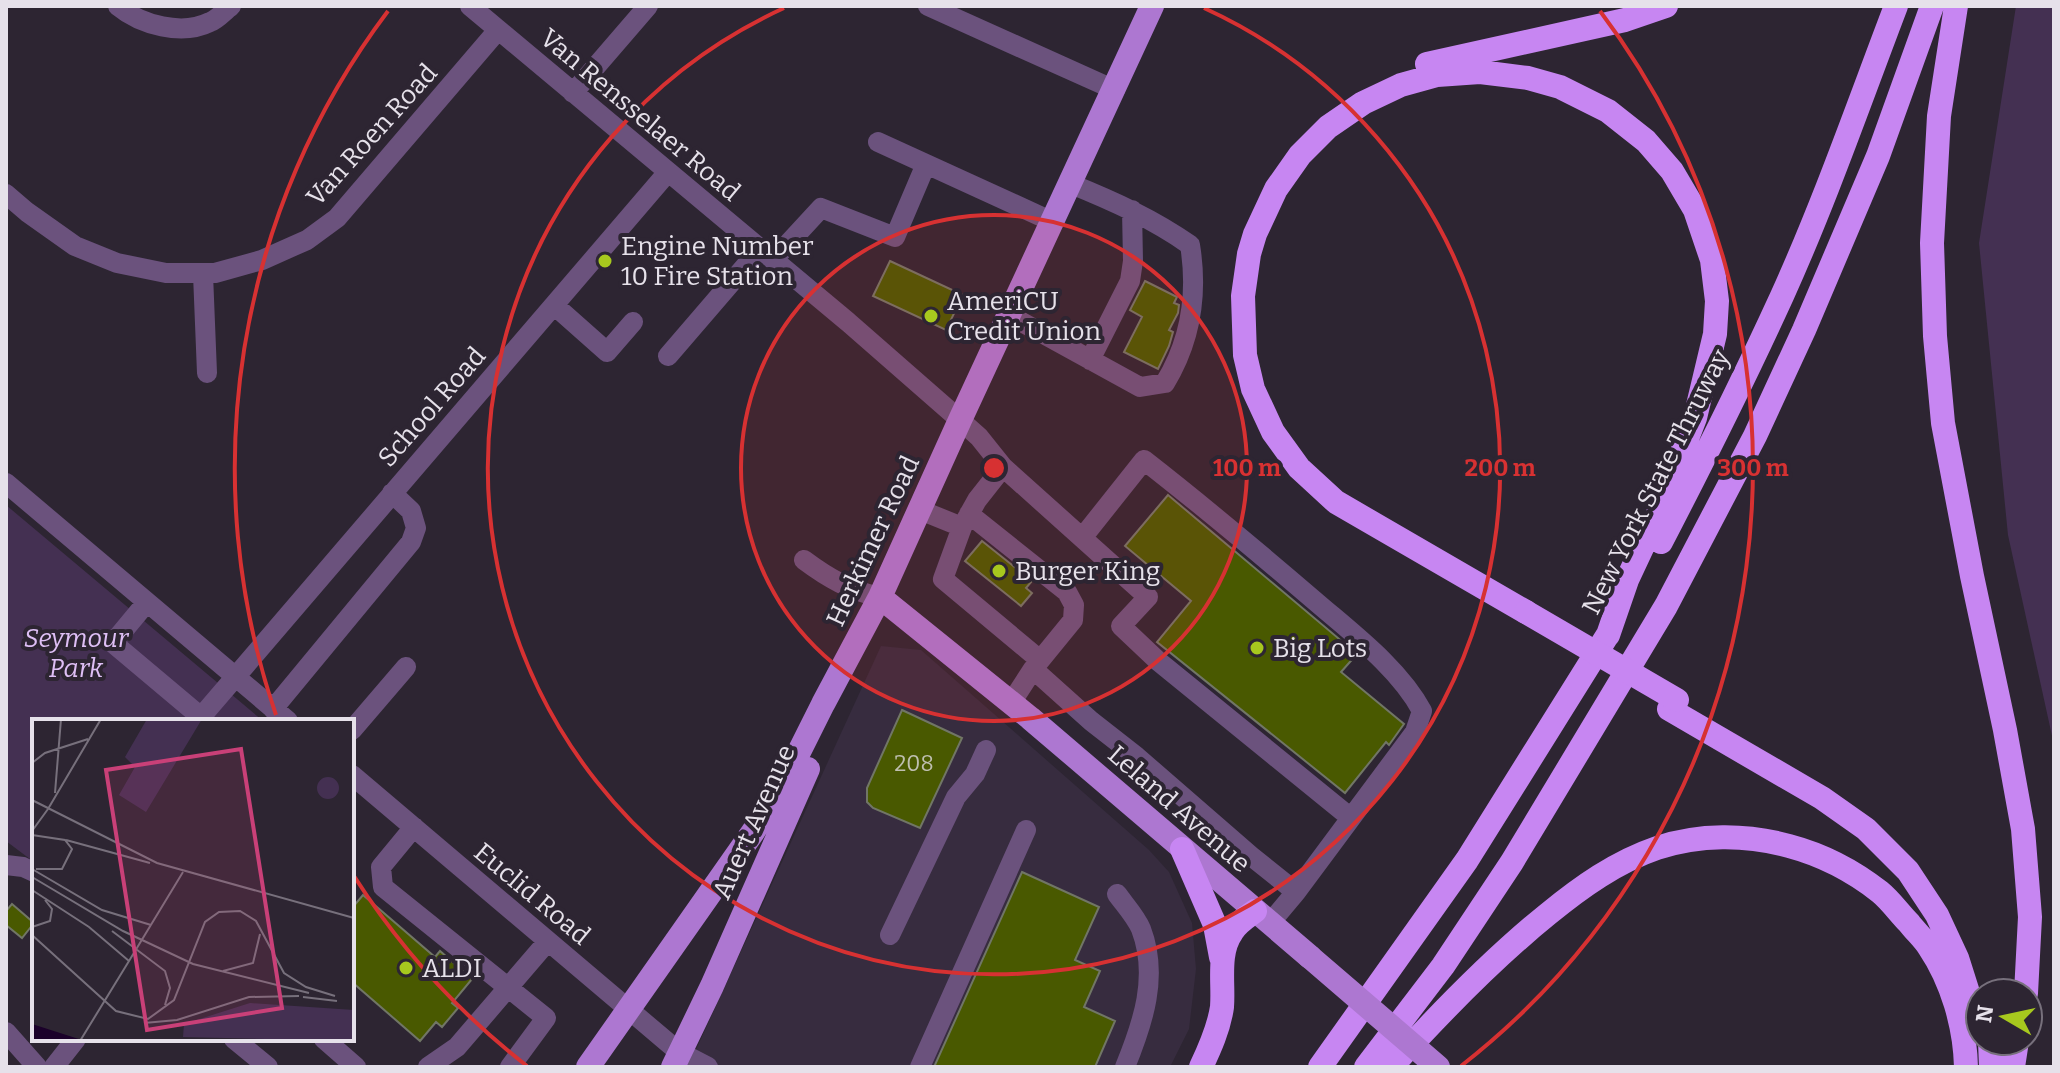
<svg xmlns="http://www.w3.org/2000/svg" width="2060" height="1073" font-family="Bitter,serif">
<style>
.built{fill:#372c3f}
.green{fill:#443052}
.building{fill:#495900;stroke:#717666;stroke-width:2}
.lines{fill:none;stroke-linecap:round;stroke-linejoin:round}
.minor{stroke:#6b527d;stroke-width:20}
.major{stroke:#ad77d1;stroke-width:24}
.highway{stroke:#c786f2;stroke-width:24}
.major-bridge{stroke:#ad77d1;stroke-width:24}
.highway-bridge{stroke:#c786f2;stroke-width:24}
.ring{fill:none;stroke:#d73132;stroke-width:4}
.poi-dot{fill:#a7c81e;stroke:#2d2532;stroke-width:3}
.labels{text-anchor:middle;dominant-baseline:central;stroke-width:8;stroke-linejoin:round;paint-order:stroke}
.number-label{font-size:22px;fill:#bfbfb0}
.street-label{font-size:26px;fill:#e6e1ea;stroke:#2d2532}
.poi-label{font-size:26px;fill:#e6e1ea;stroke:#2d2532;text-anchor:start}
.park-label{font-size:26px;font-style:italic;fill:#debff5;stroke:#2d2532}
.inset-road{fill:none;stroke:#77707c;stroke-width:2}
.view{fill:#c94078;fill-opacity:0.15;stroke:#c94078;stroke-width:4}
.inset-edge{fill:none;stroke:#e6e1ea;stroke-width:4}
.centre{fill:#d73132;stroke:#2d2532;stroke-width:4}
.ring-label{font-size:24px;text-anchor:middle;font-weight:bold;fill:#d73132;stroke:#2d2532;stroke-width:8;stroke-linejoin:round;paint-order:stroke}
</style>
<rect width="100%" height="100%" fill="#2d2532"/>
<path class="built" d="M881 646 921 650 1149 850 1169 872 1192 923 1196 969 1189 1029 1170 1067H688Z"/>
<path class="green" d="M2016 6H2054V745L2008 535 1979 243Z
M6 505 263 721H34V862L6 841Z"/>
<path class="building" d="M890 261 963 295 946 330 873 296Z
M1145 281 1177 297 1174 303 1179 305 1178 313 1169 330 1173 332 1169 346 1158 369 1124 352 1142 317 1130 310Z
M1168 495 1357 654 1341 672 1404 724 1389 745 1386 742 1345 793 1157 642 1191 601 1125 546Z
M982 541 1032 581 1026 588 1032 593 1021 606 965 561Z
M902 710 962 738 920 828 873 808 867 802V788Z
M1022 872 1099 907 1075 960 1100 971 1084 1007 1115 1021 1095 1067H934Z
M363 895 435 957 440 951 472 979 452 1003 458 1008 442 1027 436 1022 420 1041 352 982V908Z
M12 904 34 923 22 938 6 925V911Z"/>
<g class="lines">
<path class="minor" d="M118 6C141 25 182 36 210 22 218 19 224 11 231 6
M470 6 848 322 960 420 979 437 1003 467 1148 597 1121 626 1158 661 1351 818 1296 892
M928 6 1115 90
M573 93 648 6
M878 142 1053 222
M6 194 27 212 75 246 117 263 166 273H215L262 260 307 240 337 218 498 30
M773 260 821 208 895 237 926 164
M203 274 207 373
M554 305 607 352 633 322
M1009 315 1140 387 1165 383C1191 340 1198 294 1190 245 1153 219 1113 201 1071 184
M668 356 760 249
M1090 360 1130 281 1133 261 1132 210
M1003 467 977 500 962 527 943 579 1040 660
M6 483 288 721
M920 510 962 527
M969 514 1067 592 1074 605 1073 620 1033 669
M1082 538 1144 460C1203 506 1259 553 1315 601 1352 633 1399 668 1422 711L1415 732 1351 818
M804 560C828 578 851 591 880 597
M147 602 113 643 201 717 668 172
M1011 703 1033 669 1091 721 1137 757 1251 856 1296 892 1270 923
M273 709 411 542 416 528 411 511 392 493
M352 730 406 667
M352 775 679 1052 708 1067
M414 827 381 867 383 887 546 1018 510 1067
M6 865 23 867 34 872
M1117 894C1125 905 1136 917 1141 929 1159 976 1143 1023 1125 1067
M890 935 956 797 975 774 986 750
M6 1032 37 1067
M234 1039 268 1067
M324 1039 356 1067
M54 1067 76 1039
M428 1067 457 1047 548 941
M920 1067 1026 830"/>
<path class="major" d="M880 597 1030 718 1310 957
M588 1067 753 832 781 788 823 704 880 597 960 420 1152 6
M673 1067 712 986 808 769"/>
<path class="highway" d="M1956 6 1939 116 1932 243 1935 336 1943 423 1972 576 2005 730 2023 829 2030 917 2026 993
M1427 64 1625 20 1666 6
M1661 542C1703 461 1744 379 1782 296 1825 201 1859 103 1896 6
M1526 612 1336 502 1299 468 1273 432 1253 389 1245 355 1243 296 1249 254 1255 234 1276 189 1300 155 1328 127 1363 103 1401 85 1437 75 1480 72 1528 78 1560 87 1608 111 1646 141 1672 171 1695 210 1712 260 1717 301 1715 334 1695 418 1657 516 1627 580 1608 635
M1669 709 1822 798 1866 829 1908 871 1937 915 1957 958 1970 999
M1182 849 1215 925 1221 957
M1990 1041 1991 1067
M1201 1067C1210 1048 1219 1028 1222 1007 1224 983 1217 953 1232 932 1237 923 1247 917 1255 911
M1320 1067 1467 860 1607 636
M1366 1067 1443 966 1512 862 1666 606 1755 436 1804 330 1878 156 1932 6
M1391 1067C1440 1013 1491 960 1548 914 1581 887 1616 862 1657 848 1699 834 1746 834 1789 846 1823 855 1852 870 1880 892 1891 901 1899 913 1909 923 1915 931 1923 938 1929 947 1952 981 1965 1026 1966 1067
M2013 1067 2017 1041"/>
<path class="major-bridge" d="M1310 957 1438 1067"/>
<path class="highway-bridge" d="M1526 612 1677 700"/>
</g>
<circle cx="994" cy="468" r="253" fill="#d73132" fill-opacity=".12"/>
<g class="ring">
<circle cx="994" cy="468" r="253"/>
<path d="M1204 8A506 506 0 1 1 784 8"/>
<path d="M527 1066A759 759 0 0 1 354 876M276 715A759 759 0 0 1 388 11M1600 11A759 759 0 0 1 1461 1066"/>
</g>
<g class="poi-dot">
<circle cx="605" cy="261" r="8"/>
<circle cx="931" cy="316" r="8"/>
<circle cx="999" cy="571" r="8"/>
<circle cx="1257" cy="648" r="8"/>
<circle cx="406" cy="968" r="8"/>
</g>
<g class="labels">
<g class="number-label">
<text x="914" y="763">208</text>
</g>
<g class="street-label">
<text transform="translate(640 115) rotate(40)">Van Rensselaer Road</text>
<text transform="translate(372 135) rotate(-48)">Van Roen Road</text>
<text transform="translate(432 407) rotate(-49)">School Road</text>
<text transform="translate(1656 482) rotate(-63)">New York State Thruway</text>
<text transform="translate(873 541) rotate(-65)">Herkimer Road</text>
<text transform="translate(1179 809) rotate(41)">Leland Avenue</text>
<text transform="translate(754 822) rotate(-66)">Auert Avenue</text>
<text transform="translate(532 894) rotate(40)">Euclid Road</text>
</g>
<g class="poi-label">
<text x="621" y="246">Engine Number<tspan x="621" dy="30">10 Fire Station</tspan></text>
<text x="947" y="301">AmeriCU<tspan x="947" dy="30">Credit Union</tspan></text>
<text x="1015" y="571">Burger King</text>
<text x="1273" y="648">Big Lots</text>
<text x="422" y="968">ALDI</text>
</g>
<g class="park-label">
<text x="76" y="638">Seymour<tspan x="76" dy="30">Park</tspan></text>
</g>
</g>
<g transform="translate(32 719)">
<rect width="322" height="322" fill="#2d2532"/>
<path d="M115 0H170L114 93 87 76 103 48 93 38ZM285 69a11 11 0 1 1 22 0a11 11 0 1 1-22 0ZM218 284 322 291V322L151 318 152 305Z" fill="#443052"/>
<path d="M0 305 53 322H0Z" fill="#1b012a"/>
<path class="inset-road" d="M0 44 13 34 56 20M23 74 29 0M0 81 125 144 322 199M16 90 69 0M0 112 16 90M0 116 33 121 40 130 30 150H4M34 121 118 144M0 150 70 191 119 206M0 158 91 212 161 245 277 274M0 171 57 208 97 242M0 208 18 202 20 190 13 181M80 212 133 252 138 269 133 286M0 216 84 292 116 300 142 281 173 203 187 193 208 192 224 202 252 254 274 268 303 277M97 242 151 153M191 252 221 244 228 215M271 278 305 282M112 304 145 301 217 278 267 277M48 322 97 242"/>
<path class="view" d="M209 30 250 289 115 311 74 51Z"/>
<rect width="322" height="322" class="inset-edge"/>
</g>
<circle cx="994" cy="468" r="12" class="centre"/>
<g class="ring-label">
<text x="1247" y="476">100 m</text>
<text x="1500" y="476">200 m</text>
<text x="1753" y="476">300 m</text>
</g>
<rect width="2060" height="1073" fill="none" stroke="#e6e1ea" stroke-width="16"/>
<g transform="translate(2004 1017) rotate(279)"><circle r="38" fill="#2d2532" stroke="#77707c" stroke-width="2"/>
<path d="M0-6L14 30L0 20L-14 30Z" fill="#a7c81e"/>
<text y="-12" font-size="22" font-weight="bold" text-anchor="middle" fill="#e6e1ea">N</text>
</g>
</svg>
